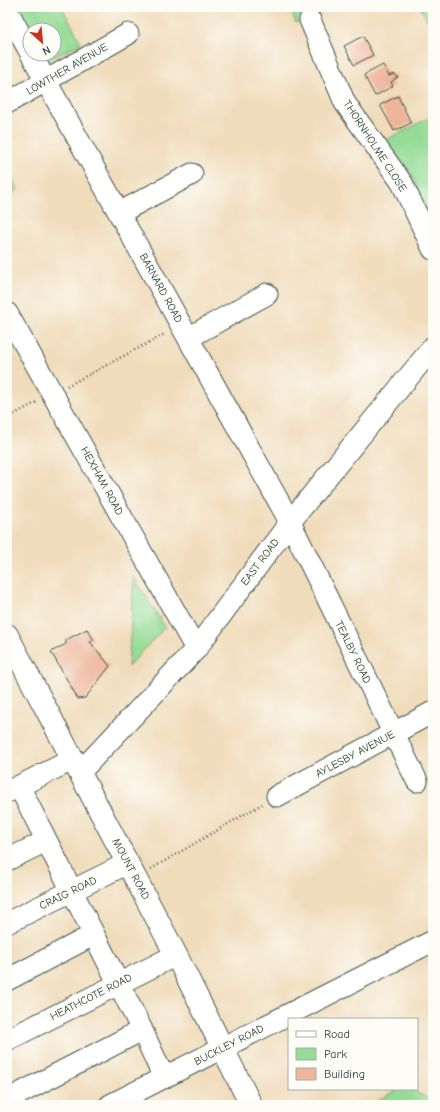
<svg xmlns="http://www.w3.org/2000/svg" width="440" height="1112" font-family="'Comic Neue',sans-serif">
<style>
.green{fill:#96dc96;stroke:#5a8c65}
.building{fill:#eeb59a}
.lines{fill:none;stroke-linecap:round;stroke-linejoin:round}
.minor-casing{stroke:#3e5548;stroke-width:23}
.major-casing{stroke:#3e5548;stroke-width:24}
.path{stroke:#3e5548;stroke-width:2.5;stroke-dasharray:1 3;stroke-linecap:butt}
.minor{stroke:#fff;stroke-width:21}
.major{stroke:#fff;stroke-width:22}
.labels{text-anchor:middle;dominant-baseline:central;stroke-width:4;stroke-linejoin:round;paint-order:stroke}
.street-label{font-size:11px;fill:#1f3d34;stroke:#fdfcf7}
</style>
<rect width="100%" height="100%" fill="#fdfcf7"/>
<filter id="ink" filterUnits="userSpaceOnUse"><feTurbulence type="fractalNoise" baseFrequency=".025" numOctaves="2"/><feDisplacementMap in="SourceGraphic" scale="8" xChannelSelector="R" yChannelSelector="G"/><feConvolveMatrix kernelMatrix="1 2 1 2 8 2 1 2 1" color-interpolation-filters="sRGB"/></filter>
<filter id="wash" filterUnits="userSpaceOnUse"><feTurbulence type="fractalNoise" baseFrequency=".012" numOctaves="4" result="noise"/><feDisplacementMap in="SourceGraphic" scale="16" xChannelSelector="R" yChannelSelector="G"/><feGaussianBlur stdDeviation="0.9" result="paint"/><feColorMatrix in="noise" values="0 0 0 0 0 0 0 0 0 0 0 0 0 0 0 0 0 1.4 0 .05"/><feComposite in="paint" operator="in"/></filter>
<g filter="url(#wash)">
<rect width="100%" height="100%" fill="#f0dbba"/>
<path class="green" d="M20 7H62L81 43 47 61 44 54H54V30H30L18 8Z
M290 7H327L328 10 296 23Z
M420 7H433V30Z
M433 116V225L411 173 384 141Z
M7 175 11 176 18 190 7 196Z
M134 578 165 627 128 667Z
M399 1089H409L429 1099 433 1097V1105H371Z"/>
<g id="blocks">
<path class="building" d="M363 36 373 55 354 65 344 46Z
M383 65 389 76 394 74 398 77 391 82 393 86 375 96 364 75Z
M398 96 411 123 394 131 380 105Z
M87 629 94 640 90 642 110 666 85 698 78 699 51 652 66 644V640Z"/>
</g>
</g>
<g filter="url(#ink)">
<use href="#blocks" fill-opacity="0" stroke="#3e5548" stroke-width="1"/>
<g class="lines">
<defs>
<path id="minor" d="M7 10 30 52
M310 20 345 103 402 183 433 249
M31 54 290 522 417 781
M7 103 128 34
M119 213 192 174
M7 313 196 649
M188 338 267 294
M81 771 196 649 290 522 433 347
M19 786 142 1030 164 1078
M7 792 74 759
M277 796 433 712
M7 860 46 841
M7 923 128 863
M7 980 93 935
M7 1040 176 955
M7 1100 142 1030
M110 1105 433 941"/>
<path id="major" d="M7 635 176 955 251 1105"/>
</defs>
<use href="#minor" class="minor-casing"/>
<use href="#major" class="major-casing"/>
<path class="path" d="M67 386 165 334
M7 418 37 402
M151 869 262 804"/>
<use href="#minor" class="minor"/>
<use href="#major" class="major"/>
</g>
</g>
<g class="labels">
<g class="street-label">
<text transform="translate(67 69) rotate(-30)">LOWTHER AVENUE</text>
<text transform="translate(375 146) rotate(57)">THORNHOLME CLOSE</text>
<text transform="translate(161 288) rotate(61)">BARNARD ROAD</text>
<text transform="translate(102 481) rotate(61)">HEXHAM ROAD</text>
<text transform="translate(260 562) rotate(-53)">EAST ROAD</text>
<text transform="translate(353 652) rotate(64)">TEALBY ROAD</text>
<text transform="translate(355 754) rotate(-28)">AYLESBY AVENUE</text>
<text transform="translate(131 869) rotate(62)">MOUNT ROAD</text>
<text transform="translate(68 893) rotate(-26)">CRAIG ROAD</text>
<text transform="translate(91 997) rotate(-27)">HEATHCOTE ROAD</text>
<text transform="translate(229 1045) rotate(-27)">BUCKLEY ROAD</text>
</g>
</g>
<rect width="440" height="1112" fill="none" stroke="#fdfcf7" stroke-width="24"/>
<rect x="288" y="1018" width="130" height="72" fill="#fdfcf7" stroke="#a4b0a9"/>
<rect x="296" y="1031" width="20" height="6" fill="#ffffff" stroke="#a4b0a9"/>
<text x="324" y="1038" font-size="12" fill="#1f3d34">Road</text>
<rect x="296" y="1048" width="20" height="12" fill="#96dc96" stroke="#a4b0a9"/>
<text x="324" y="1058" font-size="12" fill="#1f3d34">Park</text>
<rect x="296" y="1068" width="20" height="12" fill="#eeb59a" stroke="#a4b0a9"/>
<text x="324" y="1078" font-size="12" fill="#1f3d34">Building</text>
<g transform="translate(42 42) rotate(153)"><circle r="19" fill="#fdfcf7" stroke="#a4b0a9"/>
<path d="M0-3L7 15L0 10L-7 15Z" fill="#c8321e"/>
<text y="-6" font-size="11" font-weight="bold" text-anchor="middle" fill="#1f3d34">N</text>
</g>
</svg>
